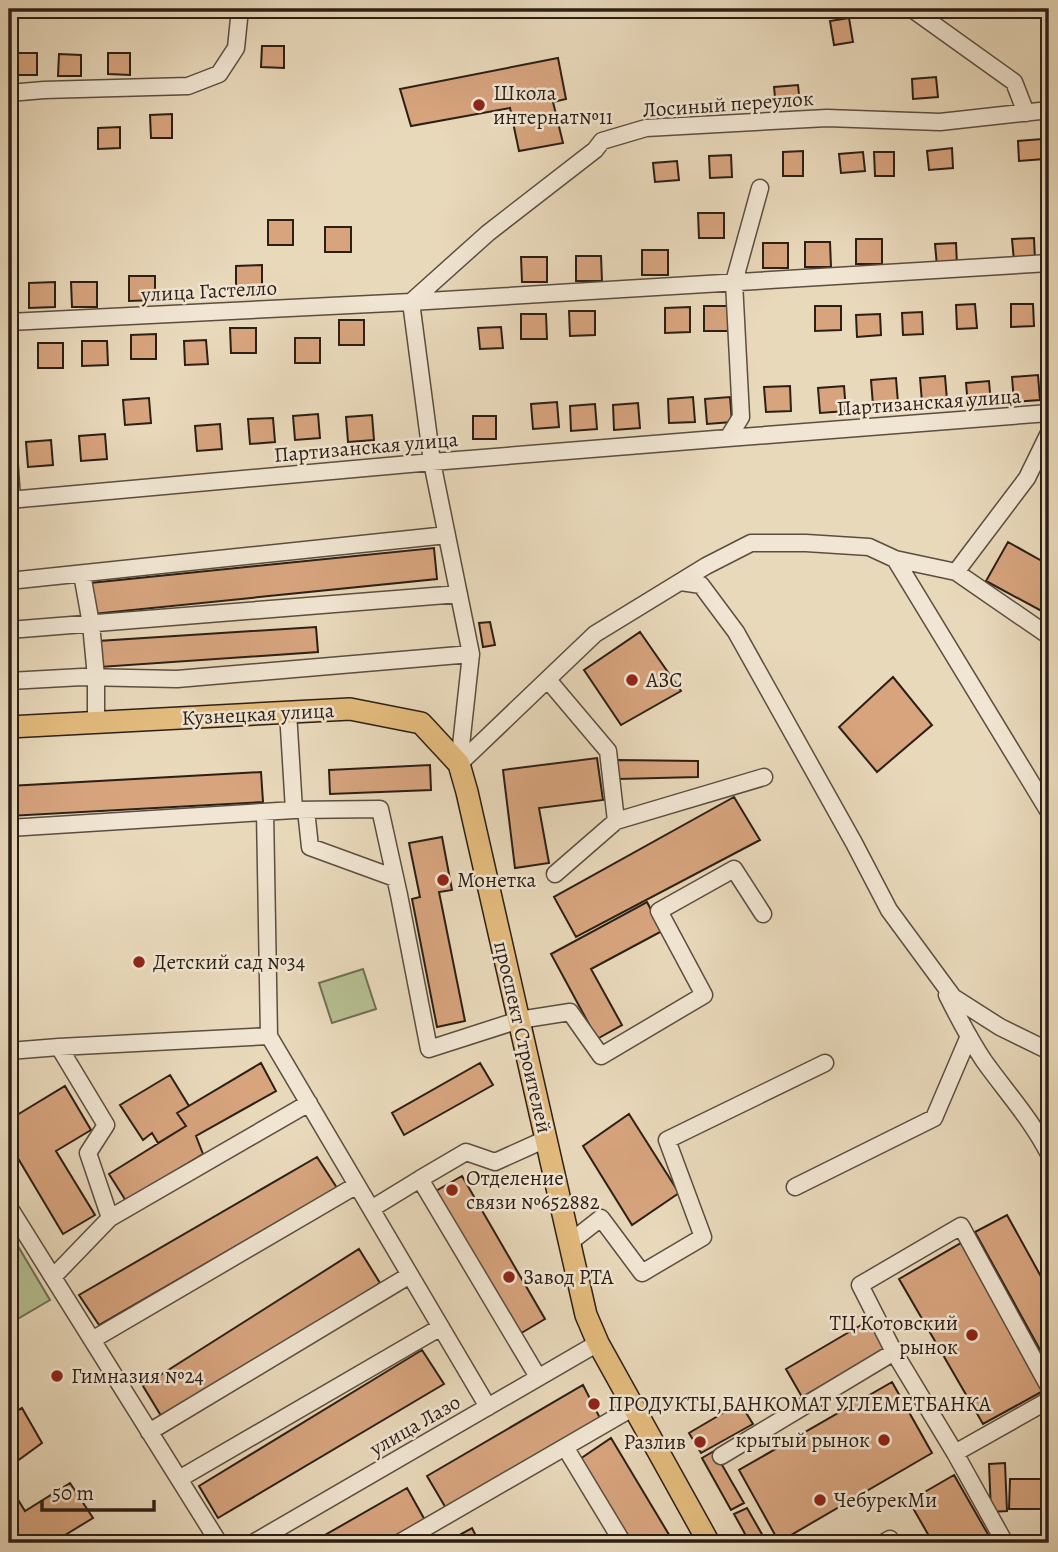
<svg xmlns="http://www.w3.org/2000/svg" width="1058" height="1552" font-family="Alegreya,serif">
<style>
.green{fill:#b5bf91;stroke:#706f54;stroke-width:2}
.building{fill:#d7a47e;stroke:#2c1f16;stroke-width:2}
.lines{fill:none;stroke-linecap:round;stroke-linejoin:round}
.minor-casing{stroke:#5b4e3f;stroke-width:19}
.major-casing{stroke:#2c1f16;stroke-width:24}
.minor{stroke:#f1e6d3;stroke-width:16}
.major{stroke:#e4bc7e;stroke-width:21}
.poi-dot{fill:#8f2418;stroke:#f1e6d3;stroke-width:2.5}
.labels{text-anchor:middle;dominant-baseline:central;stroke-width:5;stroke-linejoin:round;paint-order:stroke}
.poi-label{font-size:21px;fill:#2c1f16;stroke:#f1e6d3;text-anchor:start}
.street-label{font-size:21px;fill:#2c1f16;stroke:#f1e6d3}
</style>
<rect width="100%" height="100%" fill="#e9d9bb"/>
<filter id="stains"><feTurbulence type="fractalNoise" baseFrequency=".00286" numOctaves="4"/><feColorMatrix values="0 0 0 0 .2 0 0 0 0 .09 0 0 0 0 .02 0 0 0 .5 -.17"/></filter>
<radialGradient id="worn" r=".72"><stop offset=".6" stop-color="#630" stop-opacity="0"/><stop offset="1" stop-color="#630" stop-opacity=".3"/></radialGradient>
<path class="green" d="M363 969 376 1009 332 1023 319 983Z
M9 1231 50 1300 9 1324Z"/>
<path class="building" d="M849 18 853 42 834 45 830 21Z
M262 46H284V68L261 67Z
M15 53H37V75H15Z
M108 53H130V75L108 74Z
M59 54 81 55V76H58Z
M558 58 566 99 553 102 563 143 519 151 510 108 411 126 400 89Z
M936 77 938 97 913 99 912 79Z
M798 85 800 105 776 107 774 87Z
M172 114V138H151L150 115Z
M120 127V148L98 149V128Z
M1042 139 1044 159 1019 161 1018 141Z
M952 148 953 168 929 170 927 151Z
M803 151V176H783V152Z
M863 152 865 171 841 173 839 154Z
M874 152H894V176H875Z
M731 155 732 177 710 178 709 156Z
M677 161 679 180 655 182 653 163Z
M698 213H724V238H699Z
M268 220H293V245H268Z
M325 227H351V252H325Z
M1034 238 1035 260 1014 261 1012 239Z
M856 239H882V264H856Z
M805 242H830L831 267H805Z
M763 243H788V268H763Z
M956 243 957 265 937 266 935 244Z
M642 250H668V275H642Z
M576 256H601L602 281H576Z
M521 257H547V282H522Z
M262 265V290H236V266Z
M129 276H155V300L129 301Z
M55 282V307L29 308V283Z
M71 282H97V307H72Z
M975 304 977 328 957 329 956 305Z
M1011 304H1033L1034 326 1011 327Z
M704 306H730V331H704Z
M815 306H841V330L815 331Z
M690 307V332L665 333V308Z
M569 311H595V335L570 336Z
M922 312 923 334 903 335 902 313Z
M521 314H546L547 339H521Z
M880 314 881 335 857 337 856 315Z
M339 320H364V345H339Z
M501 327 503 348 480 349 478 328Z
M230 328H256V353H231Z
M156 334V359H131V335Z
M295 338H320V363H295Z
M206 340 208 364 185 365 184 341Z
M82 341H107L108 365 82 366Z
M38 343H63V368H38Z
M1038 375 1040 400 1014 402 1012 377Z
M945 376 947 400 922 402 920 378Z
M896 378 898 403 873 405 871 380Z
M989 381 991 404 968 405 966 383Z
M790 386 791 411 766 412 764 387Z
M844 386 846 411 820 413 818 388Z
M693 397 695 422 669 423 668 399Z
M730 397 732 422 707 424 705 399Z
M149 398 151 423 125 425 123 400Z
M557 402 559 427 533 429 531 404Z
M638 403 640 428 614 430 613 405Z
M595 404 597 429 571 431 570 406Z
M318 414 320 438 295 440 293 416Z
M372 415 374 440 348 442 346 417Z
M473 416H496V439H473Z
M273 418 275 442 250 444 248 419Z
M220 424 222 449 197 451 195 426Z
M105 434 107 459 81 461 79 436Z
M51 440 53 465 28 467 26 442Z
M1008 542 1049 565V615L986 581Z
M434 548 437 579 93 614 90 583Z
M490 622 495 645 483 647 479 623Z
M316 627 318 652 100 667 98 641Z
M640 632 681 691 621 725 584 670Z
M893 677 932 725 877 772 839 727Z
M597 758 603 800 539 808 549 863 515 868 503 770Z
M617 760 698 761V777L618 779Z
M430 765 431 790 330 794 329 770Z
M261 772 263 802 9 816V786Z
M734 797 760 840 576 937 554 897Z
M442 837 452 890 439 892 465 1021 437 1027 412 899 420 897 409 843Z
M647 902 662 931 591 969 622 1025 597 1039 551 954Z
M261 1063 276 1091 196 1136 203 1154 126 1201 109 1174 186 1126 177 1113Z
M480 1063 493 1085 404 1135 392 1113Z
M170 1075 189 1106 177 1113 186 1126 158 1143 152 1133 143 1140 120 1105Z
M65 1086 91 1130 56 1151 95 1215 63 1234 16 1155 9 1160V1102L17 1115Z
M629 1114 679 1193 632 1225 583 1146Z
M317 1157 337 1188 99 1325 79 1295Z
M462 1176 545 1319 518 1335 434 1192Z
M1007 1215 1049 1291V1366L975 1232Z
M961 1243 1043 1391 983 1424 899 1279Z
M359 1249 380 1283 163 1419 143 1386Z
M873 1318 890 1346 802 1397 786 1369Z
M422 1350 444 1384 218 1518 199 1486Z
M892 1382 932 1453 779 1542 739 1470Z
M583 1385 601 1420 447 1510 427 1476Z
M740 1403 753 1424 701 1453 689 1433Z
M22 1408 42 1443 9 1467V1416Z
M611 1438 674 1543H631L580 1459Z
M714 1451 744 1503 731 1510 702 1458Z
M1005 1463 1007 1511 991 1512 989 1464Z
M954 1475 993 1543H933L909 1501Z
M1010 1479H1049V1509H1009Z
M70 1483 93 1518 52 1543H9V1485L25 1511Z
M407 1488 426 1522 390 1543H311Z
M747 1508 767 1543H750L734 1514Z
M472 1528 477 1538 467 1543 461 1534Z"/>
<g class="lines">
<defs>
<path id="minor" d="M912 9 1014 82 1026 113
M9 93 44 90 188 86 219 74 236 48 240 9
M411 302 488 233 595 150 602 141 646 128 827 118 940 122 1049 110
M411 302 432 462 471 654 459 764
M9 322 411 302 1049 263
M728 438 1049 413
M9 456 12 500
M9 500 432 462 728 438 741 417 734 282 760 188
M895 559 1049 812
M956 572 1027 478 1049 433
M82 574 91 624 96 677V723
M9 581 447 535
M681 582 701 585 736 632 854 843 889 910 953 997 1000 1027 1049 1051
M9 630 459 594
M548 680 608 751 616 821
M9 681 82 677 177 679 471 654
M288 712 294 810
M459 764 595 634 706 566 751 543H806L869 547 895 559 956 572 1049 636
M306 810 310 847 395 878
M265 812 269 1036
M9 828 294 810 380 809 399 895 429 1049 519 1020 570 1012 601 1056 704 995 659 911 734 869 763 914
M555 874 616 821 764 777
M947 995C958 1017 970 1040 984 1061 1007 1093 1031 1119 1049 1154
M59 1047 106 1125 88 1153 110 1218
M9 1051 59 1047 269 1036 488 1407
M795 1187 934 1118 969 1036
M9 1207 219 1543
M371 1209 420 1179
M569 1243 601 1218 642 1273 703 1237 667 1140 825 1063
M53 1277 110 1218 309 1103
M92 1340 357 1185
M894 1352 860 1285 961 1226 1049 1387
M538 1377 420 1179 466 1152 495 1162 546 1139
M149 1432 410 1275
M565 1447 623 1543
M955 1453 1049 1400
M721 1456 894 1352 955 1453 1005 1543
M179 1479 441 1327
M253 1543 598 1343
M399 1543 634 1407
M883 1543 890 1539 892 1543"/>
<path id="major" d="M9 727 350 709 421 723 459 764 467 792 586 1315 598 1343 709 1543"/>
</defs>
<use href="#minor" class="minor-casing"/>
<use href="#major" class="major-casing"/>
<use href="#minor" class="minor"/>
<use href="#major" class="major"/>
</g>
<g class="poi-dot">
<circle cx="479" cy="105" r="7"/>
<circle cx="632" cy="680" r="7"/>
<circle cx="443" cy="880" r="7"/>
<circle cx="139" cy="962" r="7"/>
<circle cx="452" cy="1190" r="7"/>
<circle cx="509" cy="1277" r="7"/>
<circle cx="972" cy="1335" r="7"/>
<circle cx="57" cy="1376" r="7"/>
<circle cx="594" cy="1404" r="7"/>
<circle cx="884" cy="1440" r="7"/>
<circle cx="700" cy="1442" r="7"/>
<circle cx="820" cy="1500" r="7"/>
</g>
<g class="labels">
<g class="poi-label">
<text x="493" y="93">Школа<tspan x="493" dy="24">интернат№11</tspan></text>
<text x="646" y="680">АЗС</text>
<text x="457" y="880">Монетка</text>
<text x="153" y="962">Детский сад №34</text>
<text x="466" y="1178">Отделение<tspan x="466" dy="24">связи №652882</tspan></text>
<text x="523" y="1277">Завод РТА</text>
<text x="958" y="1323" text-anchor="end">ТЦ Котовский<tspan x="958" dy="24">рынок</tspan></text>
<text x="71" y="1376">Гимназия №24</text>
<text x="608" y="1404">ПРОДУКТЫ,БАНКОМАТ УГЛЕМЕТБАНКА</text>
<text x="870" y="1440" text-anchor="end">крытый рынок</text>
<text x="686" y="1442" text-anchor="end">Разлив</text>
<text x="834" y="1500">ЧебурекМи</text>
</g>
<g class="street-label">
<text transform="translate(728 104) rotate(-4)">Лосиный переулок</text>
<text transform="translate(209 291) rotate(-3)">улица Гастелло</text>
<text transform="translate(929 402) rotate(-4)">Партизанская улица</text>
<text transform="translate(366 447) rotate(-5)">Партизанская улица</text>
<text transform="translate(258 714) rotate(-3)">Кузнецкая улица</text>
<text transform="translate(523 1037) rotate(77)">проспект Строителей</text>
<text transform="translate(415 1425) rotate(-30)">улица Лазо</text>
</g>
</g>
<rect width="1058" height="1552" fill="none" stroke="#e9d9bb" stroke-width="35"/>
<rect x="10" y="10" width="1037" height="1531" fill="none" stroke="#2c1f16" stroke-width="3.5"/>
<rect x="18" y="18" width="1023" height="1517" fill="none" stroke="#2c1f16" stroke-width="2"/>
<path d="M42 1500v10h112v-10" fill="none" stroke="#2c1f16" stroke-width="3.5"/>
<text x="52" y="1500" font-size="21" fill="#2c1f16" stroke="#f1e6d3" stroke-width="5" paint-order="stroke">50 m</text>
<rect width="100%" height="100%" filter="url(#stains)"/>
<rect width="100%" height="100%" fill="url(#worn)"/>
</svg>
